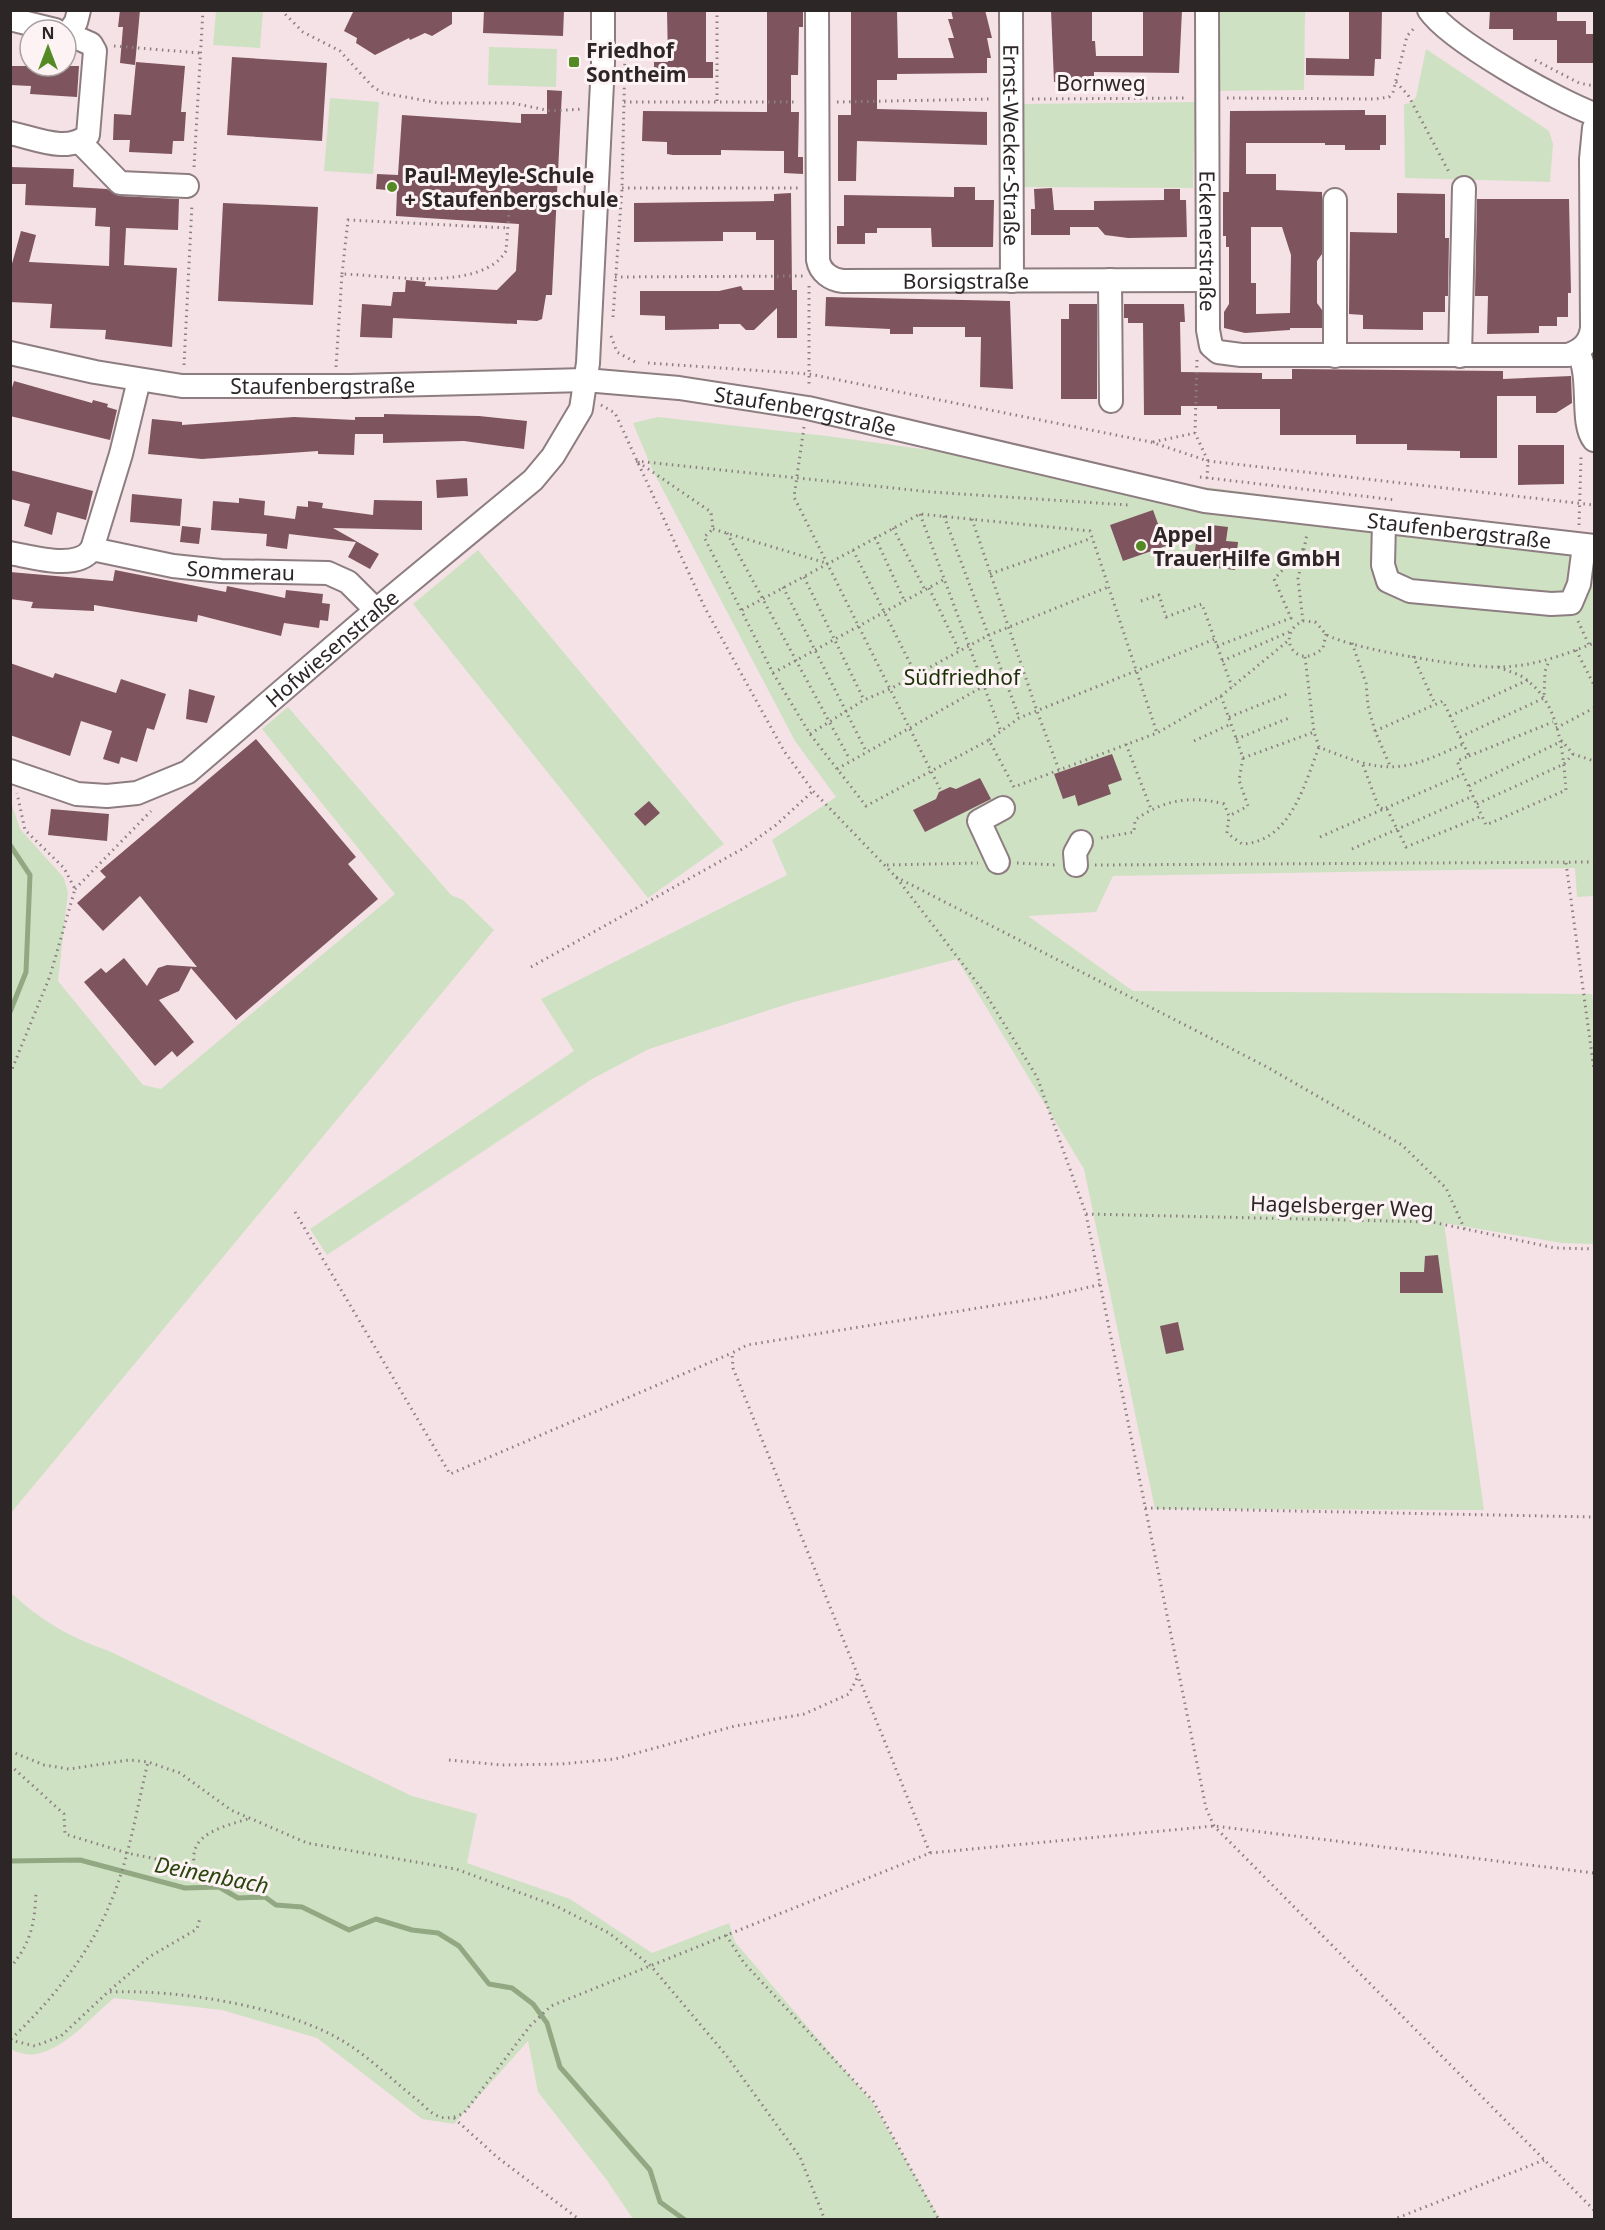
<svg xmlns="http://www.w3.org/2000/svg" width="1605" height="2230" font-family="'Noto Sans',sans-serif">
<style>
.green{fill:#cfe1c3}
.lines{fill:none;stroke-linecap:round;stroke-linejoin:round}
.stream{stroke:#91a883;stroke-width:5}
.building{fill:#7e545f;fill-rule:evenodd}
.minor-casing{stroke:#8d7d80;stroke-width:26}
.path{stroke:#8b7f81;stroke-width:3;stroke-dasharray:1.5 4.5;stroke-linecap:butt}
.minor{stroke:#fff;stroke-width:22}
.poi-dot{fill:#548a23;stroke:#fdf2f4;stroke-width:2}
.labels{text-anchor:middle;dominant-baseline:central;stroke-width:6;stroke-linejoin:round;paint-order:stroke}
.poi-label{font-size:21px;font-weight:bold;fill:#2c2627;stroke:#fdf2f4;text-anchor:start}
.street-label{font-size:21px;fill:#2c2627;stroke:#fdf2f4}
.park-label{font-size:21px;fill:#1a3006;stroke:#fdf2f4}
.water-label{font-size:22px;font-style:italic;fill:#29460e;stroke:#fdf2f4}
</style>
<rect width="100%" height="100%" fill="#f5e2e6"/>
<path class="green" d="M216 11H263L260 48 213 45Z
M1216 11H1305L1304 90 1216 91Z
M489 47 557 49 556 87 488 85Z
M1426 49 1549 131 1553 144 1550 182 1405 178 1404 104 1411 103 1416 97Z
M330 98 379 102 373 174 324 171Z
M1195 102 1193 188 1021 187V104Z
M658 417 827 436 1164 482 1594 536V896L1577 897 1575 868 1113 876 1096 912 1028 916 1133 991 1592 994 1594 1012V1244L1562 1243 1444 1223 1484 1510 1155 1509 1084 1169 957 959 794 1002 649 1049 592 1079 327 1255 310 1229 574 1051 541 999 787 875 772 840 836 797 795 741 652 469 633 423Z
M478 550 724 844 648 898 413 604Z
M288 707 451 895 463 900 494 930 11 1513V802L20 829 64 878 68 893 58 981 143 1085 161 1089 395 894 262 729Z
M11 1593C42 1621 69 1637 109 1651L412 1796 477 1814 467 1863 570 1899 652 1953 729 1923 735 1942 872 2102 940 2219H633L606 2179 538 2092 528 2041 454 2124 422 2119 317 2038 222 2010 114 1998C87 2020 48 2071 11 2049Z"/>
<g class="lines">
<path class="stream" d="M10 845 30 875 26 972 10 1012
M10 1861 80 1860 185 1888 219 1887 238 1898 265 1897 276 1905 302 1907 349 1930 376 1919 412 1930 438 1933 459 1946 489 1984 512 1988 533 2004 547 2023 560 2067 650 2170 660 2202 685 2220"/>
</g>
<path class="building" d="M120 10H140L135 65 120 63 123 27H118Z
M354 10H452V24L432 36 425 33 410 40 409 38 375 55 356 43 357 38 344 31Z
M484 10H564L563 36 483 33Z
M667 10H706V62H713V78H654V62H668Z
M767 10H803V27H799L798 75H791V112H799L798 157H803V174L784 173V151L721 150V155H673L667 154V142L642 141 643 111 767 112Z
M851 10H897L898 58H954L948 38H954L948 19H953L951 10H985L992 38H987L991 58H987V73L897 74V80H877V109L987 112V145L857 141 856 181H838V115H851Z
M1051 10H1092V41H1095L1096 56H1143V10H1182L1179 73 1094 72V82H1054Z
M1349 10H1382L1381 59H1375L1374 76 1306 75V58L1349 59Z
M1490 10H1557V21H1586V34H1594V63H1557V40H1513V29H1489Z
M232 57 327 63 322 141 227 135Z
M136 62 185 66 181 112H186L184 141H173L172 154 129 152 130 140H113L114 114 131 115Z
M10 66H79L77 97 30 94 31 86 10 85Z
M547 90 562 91 552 295H546L542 319 537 321 517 320V324L393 318 392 338 360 337 362 304 391 306 393 292H405L406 280 426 282 425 286 497 290 516 271 519 224 396 216 397 191 376 189 377 174 398 175 402 115 521 123V114H547Z
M1365 110V115H1386V145H1380V150H1345V145H1325V143H1246V174H1276V190L1322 192V254L1317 261V303L1322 310V328H1290V330L1245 333 1224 328V312L1229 304V247H1226V236H1223V192H1229L1230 111ZM1251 227H1282L1291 255 1290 313 1256 314V283H1251Z
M10 167 74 169 73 187 107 189 119 196 179 199 178 230 126 228 124 265 177 268 172 347 105 339 106 330 50 328 52 304 10 302V271L21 231 36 235 29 262 109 266 110 227 95 226 96 208 25 205 26 184H10Z
M954 187H975V200H994L993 247H932L931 228H877V233H865V244H837V226H844V195L954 197Z
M1052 188 1054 210H1094V201L1164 200V189H1180V200H1186L1187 237 1128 238 1105 235 1098 227H1070V235H1031V209H1035L1034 189Z
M791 193 792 290H797V338H777V308L754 330H746L740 324H719V329L665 330V316L640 315V291H719L741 286 743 290H774V240H756V232H723V241L634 242V203L774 201V194Z
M1397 193 1445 194V238H1449L1448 296H1445V312H1423V330L1363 329V315L1349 314 1350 232 1397 233Z
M1477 199H1569L1571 293H1568V317H1557V326H1539V333L1487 334 1488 296H1475Z
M223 203 318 207 313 305 218 301Z
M826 297 1010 301 1013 389 980 387 981 337H965V327H913V334H890V329L825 326Z
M1069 304H1097V399H1061V319H1069Z
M1124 304H1184L1185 322H1180L1181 372 1262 373V379H1292V369L1503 371V379L1571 376 1572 403 1556 413H1536V396H1497V458H1460V451L1407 450V444H1356V435H1280V409H1217V406H1181V415H1144L1143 323H1128V318H1124Z
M14 381 92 403 93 400 108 404 107 407 117 410 110 440 10 416V394Z
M384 414 479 416 527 421 524 449 464 441 383 443V434H355L354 455 318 454V451L202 459 148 454 152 419 182 422V425L294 417 355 420V417H384Z
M1518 445H1564V484L1518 485Z
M10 470 93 491 86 520 57 512 52 535 24 526 30 504 10 499Z
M467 478 468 496 437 498 436 480Z
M132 494 182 499 180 526 130 522Z
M239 498 265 501 264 515 295 519 297 506 308 507V501L323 503 322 508 373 515 374 500 422 501V530L333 528 379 554 370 569 348 557 356 542 289 534 287 549 266 546 267 534 211 530 213 501 239 503Z
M1153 510 1166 546 1123 561 1110 525Z
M1211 525 1228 527 1226 541 1238 542 1235 570 1193 565 1197 536 1209 538Z
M182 526 201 528 199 544 180 542Z
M115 570 226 592 227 586 285 598 286 590 323 594 322 603 330 604 328 621 320 620 319 628 284 623 281 636 198 615 197 622 94 605V611L31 608 33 602 10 599V572L113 581Z
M10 663 53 678 55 673 116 693 121 679 166 694 154 730 147 728 137 762 121 757 119 764 103 759 112 731 81 721 70 756 10 735Z
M189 689 215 696 207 723 186 719Z
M256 739 356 857 348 864 378 899 236 1020 191 968 179 991 159 1000 194 1042 177 1057 172 1051 155 1066 84 982 101 968 106 973 124 958 147 986 158 968 167 965 197 967 140 896 103 931 77 903 106 877 100 871Z
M1112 754 1122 780 1108 785 1111 794 1078 806 1075 795 1063 799 1054 774Z
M980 778 991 799 925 832 913 810 936 799 939 792 950 787 956 789Z
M649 801 660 813 645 826 634 814Z
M51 809 109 814 107 841 48 835Z
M1438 1255 1443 1293H1400V1272H1424L1425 1256Z
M1178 1322 1184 1350 1166 1354 1160 1326Z"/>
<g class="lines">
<defs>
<g id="minor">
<path id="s1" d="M817 10 818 260C820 272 831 280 843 281L1207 280"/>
<path id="s2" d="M1011 10 1012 281"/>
<path id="s3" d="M1207 10 1208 330 1211 346 1218 352 1241 355H1568C1583 350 1590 342 1592 328L1591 159 1594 128"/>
<path d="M1429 10C1450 41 1558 101 1594 114"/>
<path d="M10 19 55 30"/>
<path d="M68 33 76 22 79 10"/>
<path d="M10 133C35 138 68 154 88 135L95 51 91 44 66 33"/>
<path d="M80 142 120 183 187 186"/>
<path d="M1110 280 1111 401"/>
<path d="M1578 352C1592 377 1580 423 1594 440"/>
<path id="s4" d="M10 353 95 372 182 386H350L585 380 679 388 808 408 1205 501 1594 546"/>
<path d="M1335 356V200"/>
<path d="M1460 356 1464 188"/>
<path d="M1384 522 1383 565 1388 581 1410 591 1551 604 1571 603 1579 584 1584 546"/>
<path d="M92 549 121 454 139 380"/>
<path id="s5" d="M10 553C33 557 77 571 92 549L173 566 221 571 328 573 348 582 376 610"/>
<path id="s6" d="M10 771 77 794 107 796 137 793 188 772 376 610 533 480 553 456 581 409 588 363 603 63V10"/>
<path d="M998 862 979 821 1003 808"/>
<path d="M1076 865 1075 853 1081 842"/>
</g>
</defs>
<use href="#minor" class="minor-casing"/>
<path class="path" d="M281 10 303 32 340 51 373 87 383 93 439 103H512L551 111 582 109
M114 46 200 53
M1535 60 1579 83 1594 86
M1396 82 1408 95 1450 174
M1227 98 1375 99 1389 97 1393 92 1407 36 1416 26
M1032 99 1188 98
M717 101V10
M624 102H798
M837 102 993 99
M194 167 203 10
M568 176 578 177
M622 188H799
M342 274 348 220 509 228
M615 277 803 276
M809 286V388
M613 317 622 188 625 57
M611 336 617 352 635 362
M1197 360 1195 433 1208 461 1207 479
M648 363 809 374 1151 442 1208 461 1594 505
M184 365 192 204
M336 367 342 274C385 275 481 293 506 251L512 175H517
M601 405 615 413 705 608 784 751 813 791 896 877 985 993 1037 1077 1086 1214 1206 1808 1214 1826 1594 2210
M804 427 794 497 940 789
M1153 442 1195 433
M636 461 931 492 1128 505
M638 462 711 512 713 529 704 537 773 673 810 734 866 806 989 740 1014 787 1157 733 1221 696 1289 640
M1200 477 1396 500
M920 514 1000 729
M944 516 1019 717
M972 519 1037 711 1059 770
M1579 525 1581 457
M893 528 924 588
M713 529 826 563
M727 533 850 760
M875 537 904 600
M853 550 916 675
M990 574 1092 538
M804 577 864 700
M783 587 866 751
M929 588 959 650
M1141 601 1159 595 1166 617 1202 604 1232 687
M742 610 920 514 1090 531 1157 733
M1303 621 1298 579 1307 534
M1578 621 1589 645
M1326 634 1323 648C1296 673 1274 634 1303 621L1315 622C1320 626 1323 632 1327 635 1352 649 1467 668 1498 667 1532 667 1564 655 1594 643
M1352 643 1366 683 1368 706 1375 731 1391 768
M1217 646 1291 618 1274 579 1303 549
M1576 650 1594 685
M1413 656 1435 704
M1305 657 1314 732 1319 747C1385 774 1399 774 1463 744
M1222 661 1289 632
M773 673 943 580
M1221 696 1243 758 1239 780 1248 806 1229 816
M1450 716 1528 680
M1229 717 1287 694
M1556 728 1594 708
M1375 731 1443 701 1469 756 1457 761 1486 825 1566 790C1563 753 1560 706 1528 681 1521 674 1507 671 1498 667
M810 734 864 700 890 689 989 635 1108 587
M1460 737 1544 698 1545 671 1549 661
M1236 739 1289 718
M989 740 1019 718 1215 639
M1194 741 1231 724
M1126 744 1151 809
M1469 756 1553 722
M1243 758 1314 732
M1363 765 1379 808 1387 809 1406 847 1482 816
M837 769 984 686
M1469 786 1562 741 1573 754 1594 761
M1477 804 1564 764 1573 754
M1320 837 1463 774
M1101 838 1134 832 1135 820C1163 800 1191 795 1224 804L1229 816 1227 833 1242 844C1290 842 1304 786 1319 747
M1352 849 1473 796
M1017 863 1056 865
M1566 863 1594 1070
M887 865 978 863
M1095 865 1594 862
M896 877 1267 1067 1402 1145 1446 1188 1465 1230
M75 889 151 811
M531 967 744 848 776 825 813 791
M10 1074 50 976 75 889 64 868 25 830 17 793
M295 1212 450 1474 732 1353
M1086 1214 1432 1222 1555 1248 1594 1249
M1145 1508 1594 1517
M10 1751 44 1765 69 1769 129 1760 148 1762 180 1773 231 1810 307 1843 456 1869 556 1906 609 1933 651 1966 726 2055 800 2157 825 2220
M449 1760 502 1765 561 1764 615 1759 735 1726 804 1714 849 1694 858 1676
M10 1765 64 1814 65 1834 127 1853 195 1867C186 1833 226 1826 251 1818
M930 1853 733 1368 732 1353 747 1345 1047 1297 1102 1284
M726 1935 744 1963 873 2101 939 2220
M10 1968C31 1943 35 1923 36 1891
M110 1990 149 1957 197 1929 200 1918
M11 2039C52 2000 91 1952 112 1899 130 1855 137 1807 148 1762
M10 2040 35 2046 61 2036 108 1992C176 1989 288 2006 346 2043 372 2059 395 2083 420 2102 425 2107 432 2114 438 2116 447 2120 456 2117 464 2113L530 2026 551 2006 930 1853 1214 1826 1594 1873
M454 2118 497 2157 580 2220
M1392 2220 1544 2160"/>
<use href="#minor" class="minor"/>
</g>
<g class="poi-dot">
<rect x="568" y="56" width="12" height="12" rx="3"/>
<circle cx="392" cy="187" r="6"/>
<circle cx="1141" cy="546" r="6"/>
</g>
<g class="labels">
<g class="poi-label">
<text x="586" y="50">Friedhof<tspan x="586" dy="24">Sontheim</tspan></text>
<text x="404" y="175">Paul-Meyle-Schule<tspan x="404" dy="24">+ Staufenbergschule</tspan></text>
<text x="1153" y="534">Appel<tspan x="1153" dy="24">TrauerHilfe GmbH</tspan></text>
</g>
<g class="street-label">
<text x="1101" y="83">Bornweg</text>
<text stroke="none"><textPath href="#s2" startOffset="135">Ernst-Wecker-Straße</textPath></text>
<text stroke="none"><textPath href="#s3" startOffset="231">Eckenerstraße</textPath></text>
<text stroke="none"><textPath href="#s1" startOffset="408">Borsigstraße</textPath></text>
<text stroke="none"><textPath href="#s4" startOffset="316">Staufenbergstraße</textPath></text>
<text stroke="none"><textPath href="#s4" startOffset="801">Staufenbergstraße</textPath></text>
<text stroke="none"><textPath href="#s4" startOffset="1467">Staufenbergstraße</textPath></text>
<text stroke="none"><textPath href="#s5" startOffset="237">Sommerau</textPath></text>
<text stroke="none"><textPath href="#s6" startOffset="376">Hofwiesenstraße</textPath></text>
<text transform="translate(1342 1206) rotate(2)">Hagelsberger Weg</text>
</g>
<g class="park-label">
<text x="962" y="677">Südfriedhof</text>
</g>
<g class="water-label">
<text transform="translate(212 1874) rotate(11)">Deinenbach</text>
</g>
</g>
<rect width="1605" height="2230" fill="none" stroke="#2c2627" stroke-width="24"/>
<g transform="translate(48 48)"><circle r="28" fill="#fdf2f4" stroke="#a9a0a2" stroke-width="1.5"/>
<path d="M0-4.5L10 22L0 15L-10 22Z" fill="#548a23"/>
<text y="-9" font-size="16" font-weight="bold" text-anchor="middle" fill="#2c2627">N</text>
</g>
</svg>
